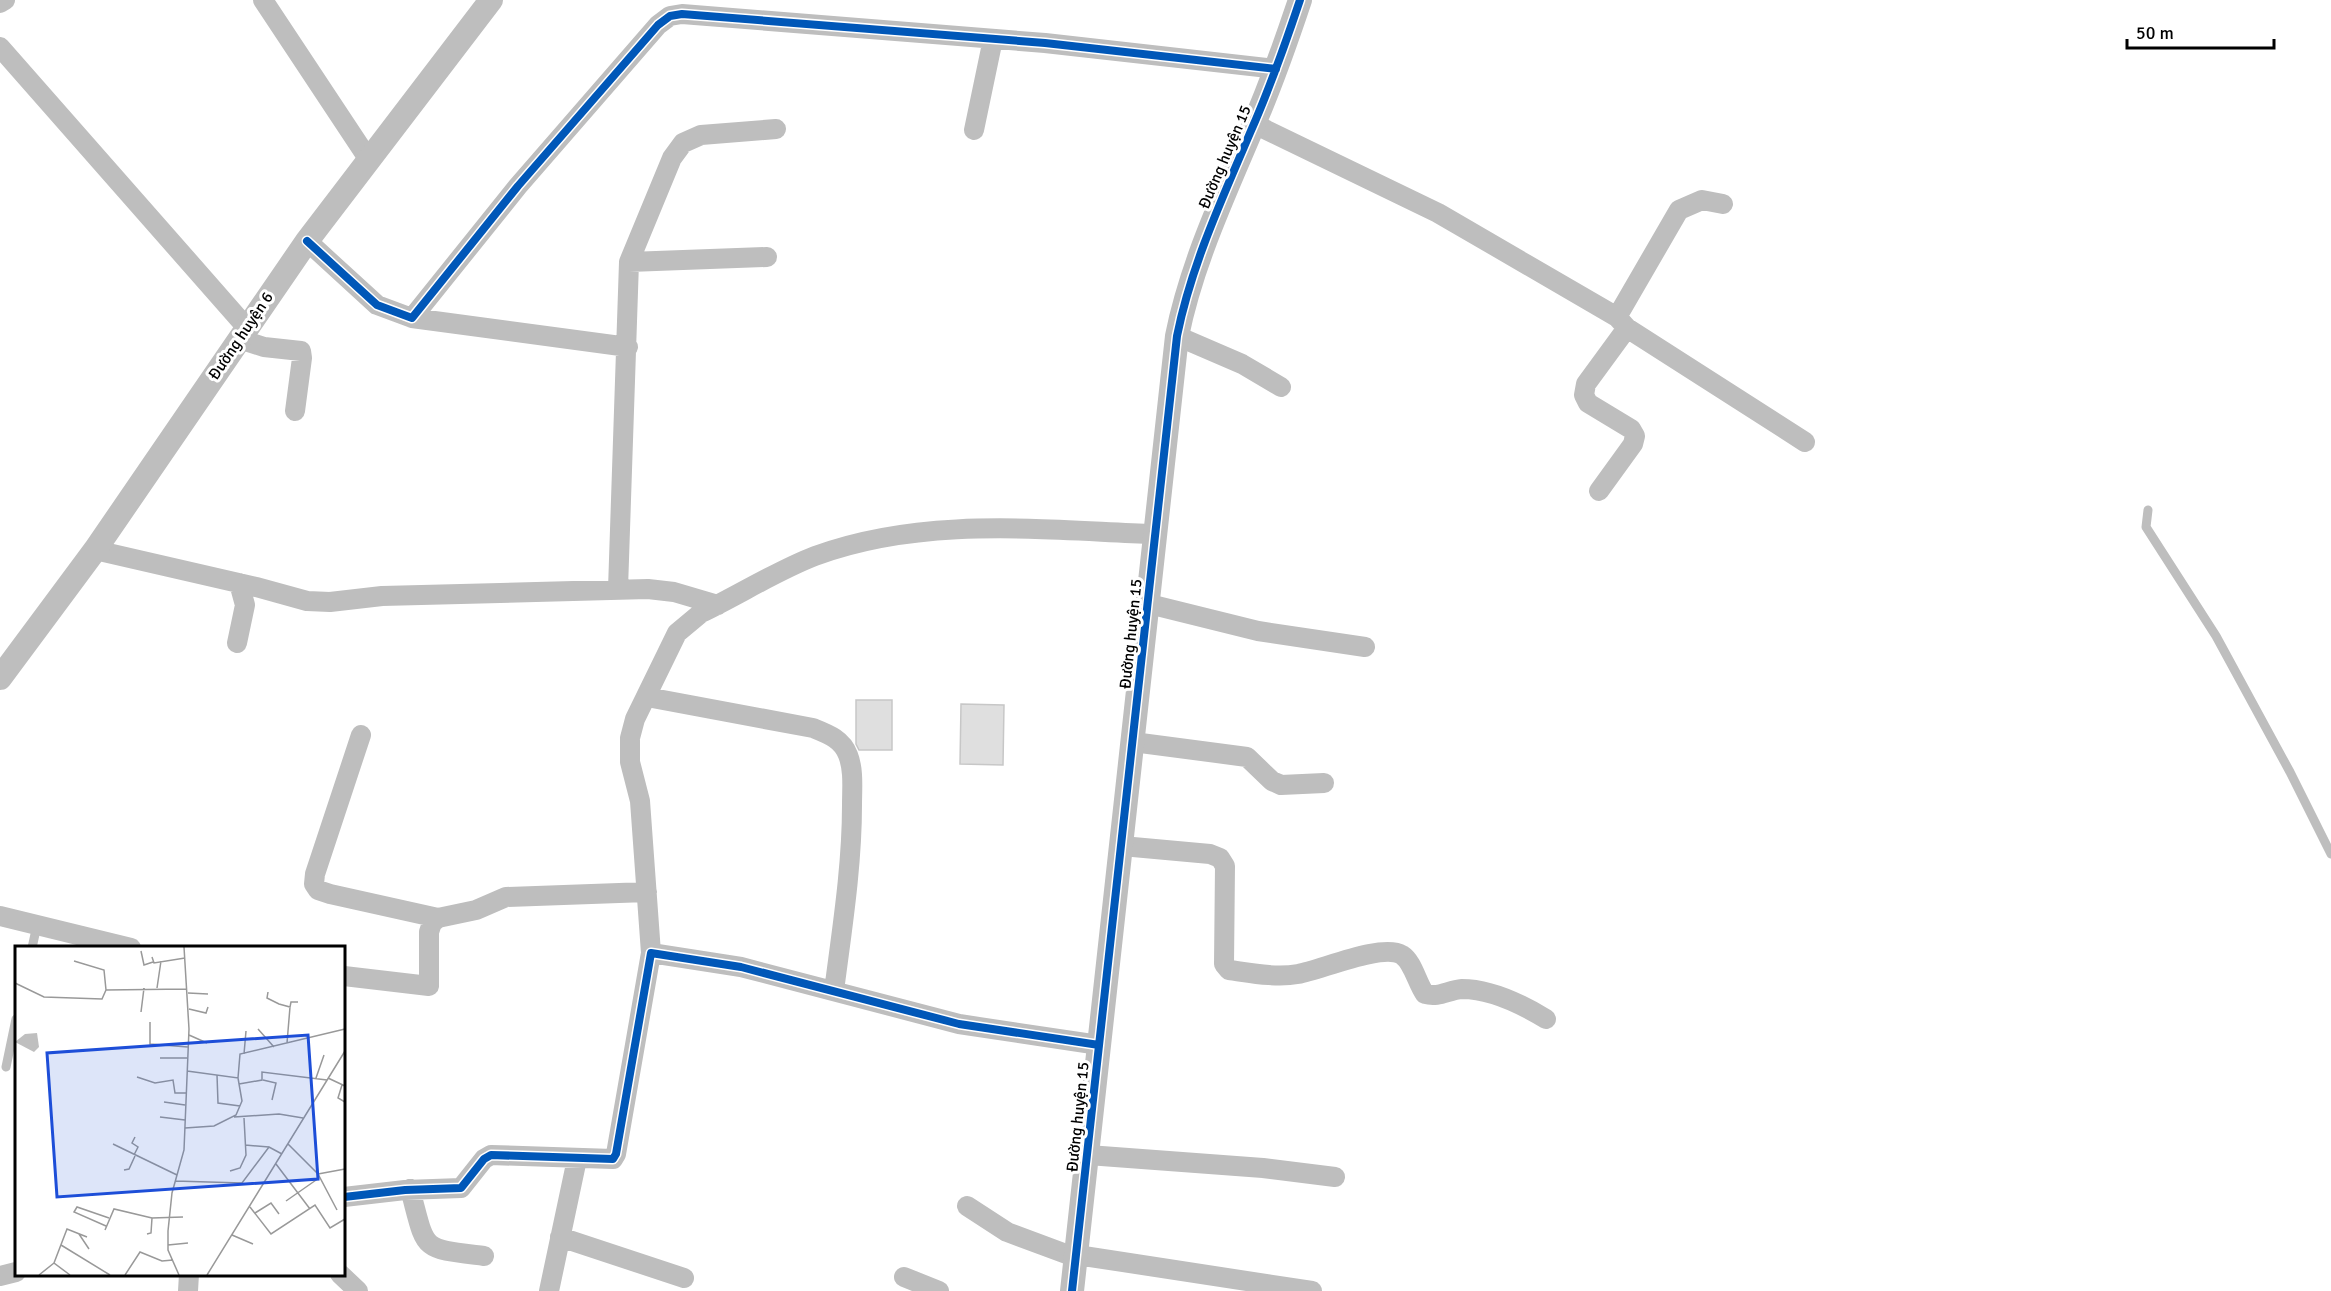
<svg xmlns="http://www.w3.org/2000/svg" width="2331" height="1291" font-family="Signika,sans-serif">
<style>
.building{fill:#dfdfdf;stroke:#c7c7c7;stroke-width:1.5}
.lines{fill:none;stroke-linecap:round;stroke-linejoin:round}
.service{stroke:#bebebe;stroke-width:9}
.minor{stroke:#bebebe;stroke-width:20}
.tertiary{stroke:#bebebe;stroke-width:24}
.cycleway-casing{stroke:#fff;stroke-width:11}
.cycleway{stroke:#0057b8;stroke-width:8}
.labels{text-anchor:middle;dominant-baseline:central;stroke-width:6;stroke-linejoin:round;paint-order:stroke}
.street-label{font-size:16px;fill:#000;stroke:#fff}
.inset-road{fill:none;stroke:#999;stroke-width:1.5}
.view{fill:#1d4ed8;fill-opacity:0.15;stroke:#1d4ed8;stroke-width:3}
.inset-edge{fill:none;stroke:#000;stroke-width:3}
</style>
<rect width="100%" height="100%" fill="#fff"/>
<path class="building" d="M856 700H892V750H859L856 744Z
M961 704 1004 705 1003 765 960 764Z"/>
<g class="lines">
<path class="service" d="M2148 510 2146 527 2216 636 2290 772 2331 854
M32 948 37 925
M6 1067 16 1019"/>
<path class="minor" d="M263 0 369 160
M0 3 5 0
M0 47 247 328
M1254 124 1438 213 1617 317 1627 328 1805 442
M974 130 993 39
M307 241 377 305 412 318 518 186 658 25 670 16 682 14 1045 43 1276 69
M629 262 767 257
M1617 317 1679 210 1702 200 1723 204
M412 318 628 347
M1177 336 1242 364 1281 387
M239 339 264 347 301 351 302 358 295 411
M1599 491 1633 444 1635 436 1631 429 1588 403 1584 395 1586 384 1627 328
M95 550 256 587 307 601 330 602 382 596 648 589 674 592 718 605
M618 589 629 262 672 158 683 143 701 135 776 129
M1149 604 1258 631 1365 647
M237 643 245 605 239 583
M647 697 813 728C828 734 842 739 848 755 854 770 852 789 852 805 852 867 842 929 834 991
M361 735 315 874 314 884 318 890 330 894 438 918
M1133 742 1247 757 1272 781 1281 785 1324 783
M1122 846 1210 854 1220 858 1225 866 1224 964 1229 970C1251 973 1276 978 1298 974 1321 970 1382 943 1402 955 1413 962 1417 983 1425 994 1439 998 1448 990 1462 989 1490 989 1523 1005 1546 1019
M0 916 131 948
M651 953 640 801 630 762V738L635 719 677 633 701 613C739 595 776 571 815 556 924 516 1041 530 1154 534
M344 976 429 986V932L432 923 438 918 476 910 506 897 647 892
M1088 1155 1263 1168 1335 1177
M410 1189C427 1252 419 1248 484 1256
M344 1197 405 1190 461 1188 484 1159 491 1155 613 1159 616 1154 651 953 741 967 959 1024 1099 1045
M967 1206 1007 1232 1077 1258
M560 1237 684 1278
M1077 1255 1312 1291
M340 1274 358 1291
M0 1276 16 1272
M904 1277 939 1291
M188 1291 189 1274
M549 1291 577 1159"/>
<path class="tertiary" d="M0 678 95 550 307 241 491 0
M1072 1291 1177 336C1191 266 1222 199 1250 133 1269 90 1285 45 1300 0"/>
<defs>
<path id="cycleway" d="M307 241 377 305 412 318 518 186 658 25 670 16 682 14 1045 43 1276 69
M344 1197 405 1190 461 1188 484 1159 491 1155 613 1159 616 1154 651 953 741 967 959 1024 1099 1045
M1072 1291 1177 336C1191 266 1222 199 1250 133 1269 90 1285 45 1300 0"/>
</defs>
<use href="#cycleway" class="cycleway-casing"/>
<use href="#cycleway" class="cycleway"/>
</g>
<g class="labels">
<g class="street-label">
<text transform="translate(1225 157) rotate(-67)">Đường huyện 15</text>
<text transform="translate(241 336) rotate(-56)">Đường huyện 6</text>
<text transform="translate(1131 634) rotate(-84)">Đường huyện 15</text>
<text transform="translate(1078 1117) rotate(-84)">Đường huyện 15</text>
</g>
</g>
<g transform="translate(15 946)">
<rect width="330" height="330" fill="#fff"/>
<path d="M22 87 24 101 19 106 0 96 10 88Z" fill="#bfbfbf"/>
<path class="inset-road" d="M126 5 129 19 138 16M137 11 139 17 170 12M59 15 89 24 91 44M0 37 29 51 87 53 91 44 172 43M142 42 146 15M253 46 252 52 264 58 275 61 276 56H283M173 47 193 48M174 63 191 67 193 61M126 66 129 42M135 76V98L173 101M243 83 259 101M174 89 192 97M272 97 275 61M229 108 231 85M145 112H172M172 125 223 132 225 108 330 83M202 129 203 157 225 160M122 131 140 137 158 134 160 147H171M301 132 309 109M313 132 330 140M248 134 261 137 257 154M224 138 247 134V126L312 134M327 139 323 152 330 156M149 156 170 159M145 171 170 174M219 171 264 168 288 172M170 182 199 180 221 169 227 155 223 132M98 198 162 229M273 198 303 228 322 264M230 199 254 201M119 209 123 201 117 197 120 191M261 218 295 263M109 224 114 223 120 210M215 225 225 222 231 209 229 172M303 228 330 223M160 235 227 237 254 201 267 208M271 255 304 232M235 261 256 288 300 259 315 282 330 273M240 267 256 257 264 268M91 280 59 266 62 261 94 272M90 284 99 263 137 272M64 288 74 303M132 288 136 287 137 272 168 271M217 289 238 298M46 299 95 329M153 299 173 297M24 329 39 317M55 329 39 317 52 283 72 291M110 329 125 306 147 315 158 314M164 329 153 304V285L157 247 169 204 174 83 169 1M192 329 330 105"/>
<path class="view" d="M293 89 303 233 42 251 32 107Z"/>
<rect width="330" height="330" class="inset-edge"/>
</g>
<path d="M2127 39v9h147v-9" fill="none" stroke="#000000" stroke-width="3"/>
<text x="2136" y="39" font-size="18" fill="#000000" stroke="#ffffff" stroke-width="4.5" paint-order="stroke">50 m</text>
</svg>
